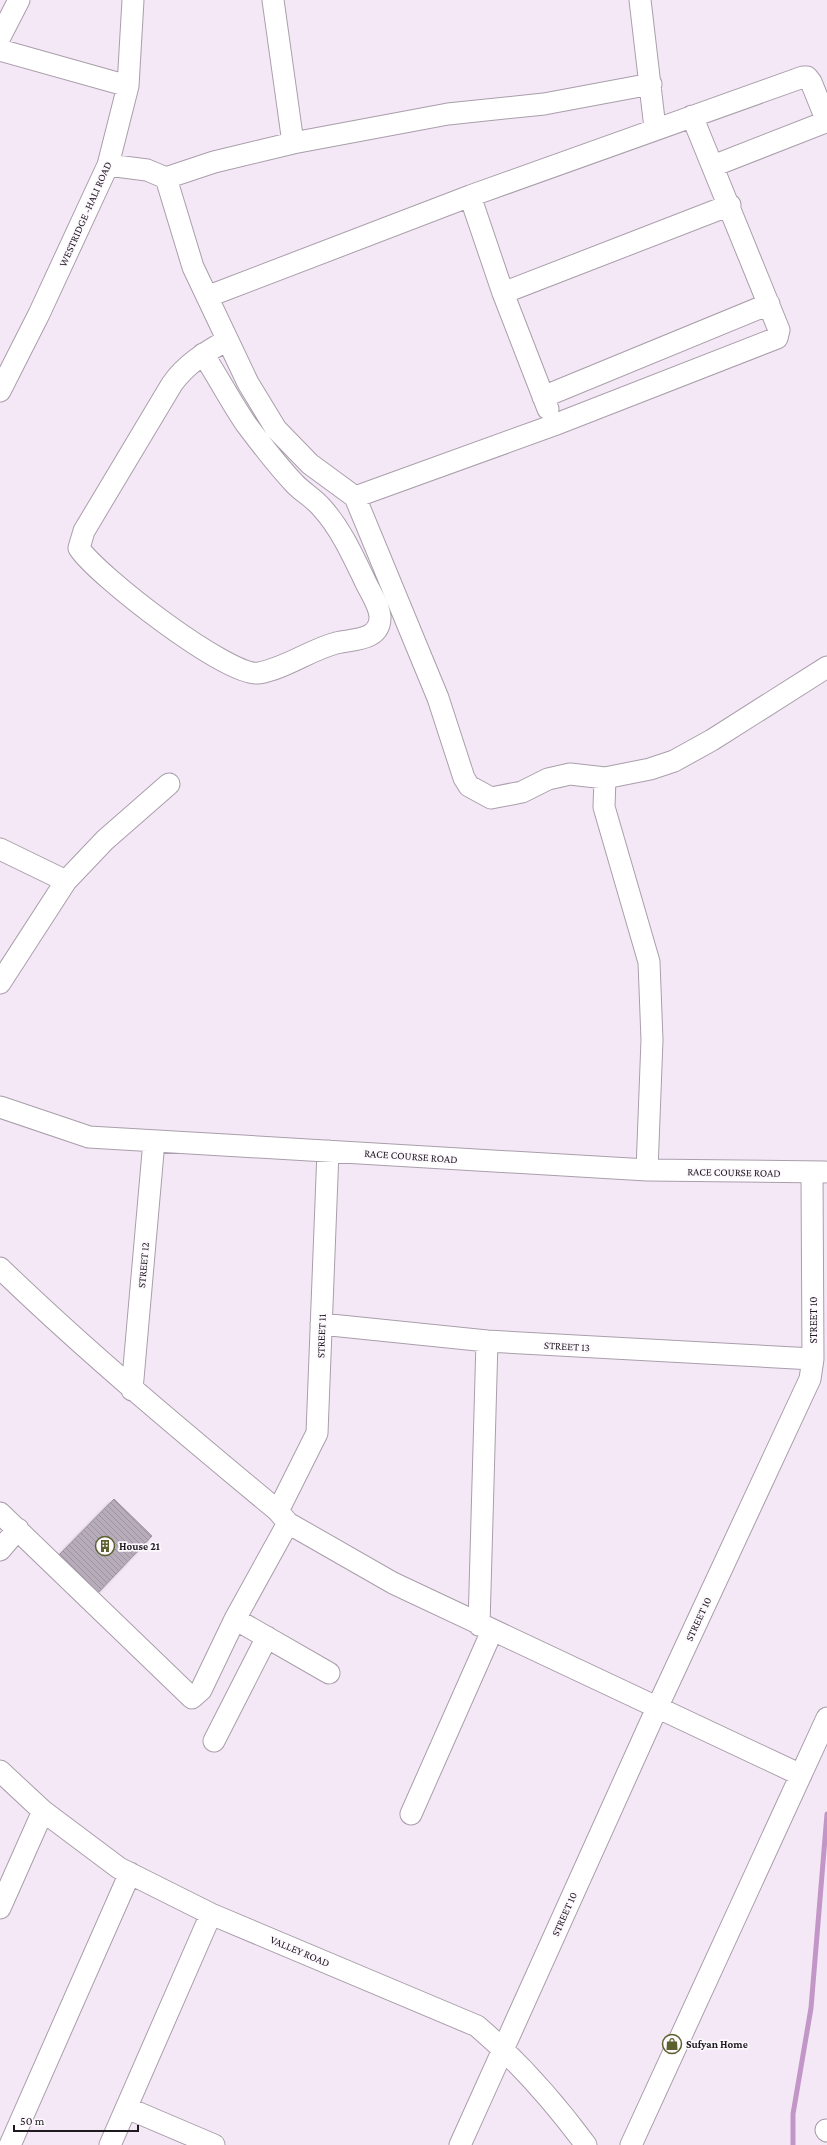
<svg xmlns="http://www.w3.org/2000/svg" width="827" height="2145" font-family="'Crimson Pro',serif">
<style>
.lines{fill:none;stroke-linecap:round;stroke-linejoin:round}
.stream{stroke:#c297c7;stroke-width:5}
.building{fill:url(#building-back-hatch);stroke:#9d929f;filter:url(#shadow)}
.minor-casing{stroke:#a99eab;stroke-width:23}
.minor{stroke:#fff;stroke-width:21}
.labels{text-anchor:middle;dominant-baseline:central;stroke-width:3.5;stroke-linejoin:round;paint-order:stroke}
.street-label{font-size:11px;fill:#1e1a1f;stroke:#fdf8fe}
.poi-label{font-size:11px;font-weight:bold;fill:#1e1a1f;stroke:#fdf8fe;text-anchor:start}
</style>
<defs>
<pattern id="building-back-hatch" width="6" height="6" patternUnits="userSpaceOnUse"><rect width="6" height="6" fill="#b7acb9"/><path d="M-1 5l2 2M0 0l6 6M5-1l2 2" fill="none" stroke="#9d939f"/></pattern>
<filter id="shadow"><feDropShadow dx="-3.5" dy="3.5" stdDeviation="1" flood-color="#0004"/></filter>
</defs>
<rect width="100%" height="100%" fill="#f5e8f6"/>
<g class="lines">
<path class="stream" d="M793 2145V2114L811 2008 827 1814"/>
</g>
<path class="building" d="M114 1499 152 1536 96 1595 58 1556Z"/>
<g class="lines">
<defs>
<path id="minor" d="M273 0 293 143
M640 0 655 128
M0 37 19 0
M0 50 128 86
M108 165 147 170 166 178 214 162 293 143 448 114 544 104 651 84
M713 166 823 123 827 119
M166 178 193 267 248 383 276 429 310 464 355 497 438 698 464 778 469 786 491 798 522 792 548 779 570 774 605 778 604 807 649 962 652 1040 647 1170
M470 196 503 293 548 409
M503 293 730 205
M209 296 470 196 803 77H807L811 82 826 119
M203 354C218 377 231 402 246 424 261 444 277 465 294 483 302 492 314 498 322 508 341 529 353 556 365 581 370 592 379 604 380 616 381 641 353 639 336 643 310 650 286 668 259 673 229 678 96 575 79 548L84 531 172 384C186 364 206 352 227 340
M0 391 39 314 108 165 128 86 133 0
M543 397 769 304
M355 497 554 425 777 338 779 330 692 116
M605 778 650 769 674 761 712 740 827 667
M0 849 66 881
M0 983 66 881 105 840 169 784
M0 1107 89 1137 647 1170 825 1172
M0 1268C89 1354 183 1432 278 1511L288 1523 393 1583 801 1775
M321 1324 487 1341 813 1359
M132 1390 154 1141
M278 1511 317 1433 328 1151
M0 1513 192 1698 201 1690 235 1619 288 1523
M0 1550 18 1529
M235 1619 329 1673
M479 1625 487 1341
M214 1741 267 1637
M0 1771 43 1811 119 1868 211 1914 477 2026C518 2061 554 2102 586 2145
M411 1814 492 1631
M0 1908 43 1811
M127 2108 214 2145
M826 2130 827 2131
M10 2145 130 1873
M110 2145 211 1914
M460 2145 657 1708 810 1379 813 1359 812 1173
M631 2145 827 1718"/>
</defs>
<use href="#minor" class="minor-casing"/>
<use href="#minor" class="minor"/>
</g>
<defs>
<symbol id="building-ring" viewBox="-11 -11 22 22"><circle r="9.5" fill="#fdf8fe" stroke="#5c602e" stroke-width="1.5"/><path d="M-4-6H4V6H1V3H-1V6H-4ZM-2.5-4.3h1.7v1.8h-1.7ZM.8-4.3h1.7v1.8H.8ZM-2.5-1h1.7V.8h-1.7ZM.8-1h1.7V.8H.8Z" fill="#5c602e"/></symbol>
<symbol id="shop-ring" viewBox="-11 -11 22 22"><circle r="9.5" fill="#fdf8fe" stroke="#5c602e" stroke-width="1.5"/><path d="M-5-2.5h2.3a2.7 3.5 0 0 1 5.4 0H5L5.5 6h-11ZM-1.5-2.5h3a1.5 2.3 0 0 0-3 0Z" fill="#5c602e"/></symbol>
</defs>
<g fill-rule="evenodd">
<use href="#building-ring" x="94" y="1535" width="22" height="22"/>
<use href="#shop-ring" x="661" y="2033" width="22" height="22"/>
</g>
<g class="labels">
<g class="street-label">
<text transform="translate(85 214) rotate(-66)">WESTRIDGE -HALI ROAD</text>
<text transform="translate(411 1156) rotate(4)">RACE COURSE ROAD</text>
<text transform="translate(734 1172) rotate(1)">RACE COURSE ROAD</text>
<text transform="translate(143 1265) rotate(-85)">STREET 12</text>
<text transform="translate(813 1320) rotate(-90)">STREET 10</text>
<text transform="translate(321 1336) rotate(-88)">STREET 11</text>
<text transform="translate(567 1346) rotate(3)">STREET 13</text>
<text transform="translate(698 1619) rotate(-65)">STREET 10</text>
<text transform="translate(564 1914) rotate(-66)">STREET 10</text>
<text transform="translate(300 1951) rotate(23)">VALLEY ROAD</text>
</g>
<g class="poi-label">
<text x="119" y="1546">House 21</text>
<text x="686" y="2044">Sufyan Home</text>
</g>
</g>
<path d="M14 2125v6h124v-6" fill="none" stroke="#1e1a1f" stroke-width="2"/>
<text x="20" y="2125" font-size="12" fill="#1e1a1f" stroke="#fdf8fe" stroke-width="3" paint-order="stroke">50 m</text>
</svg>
